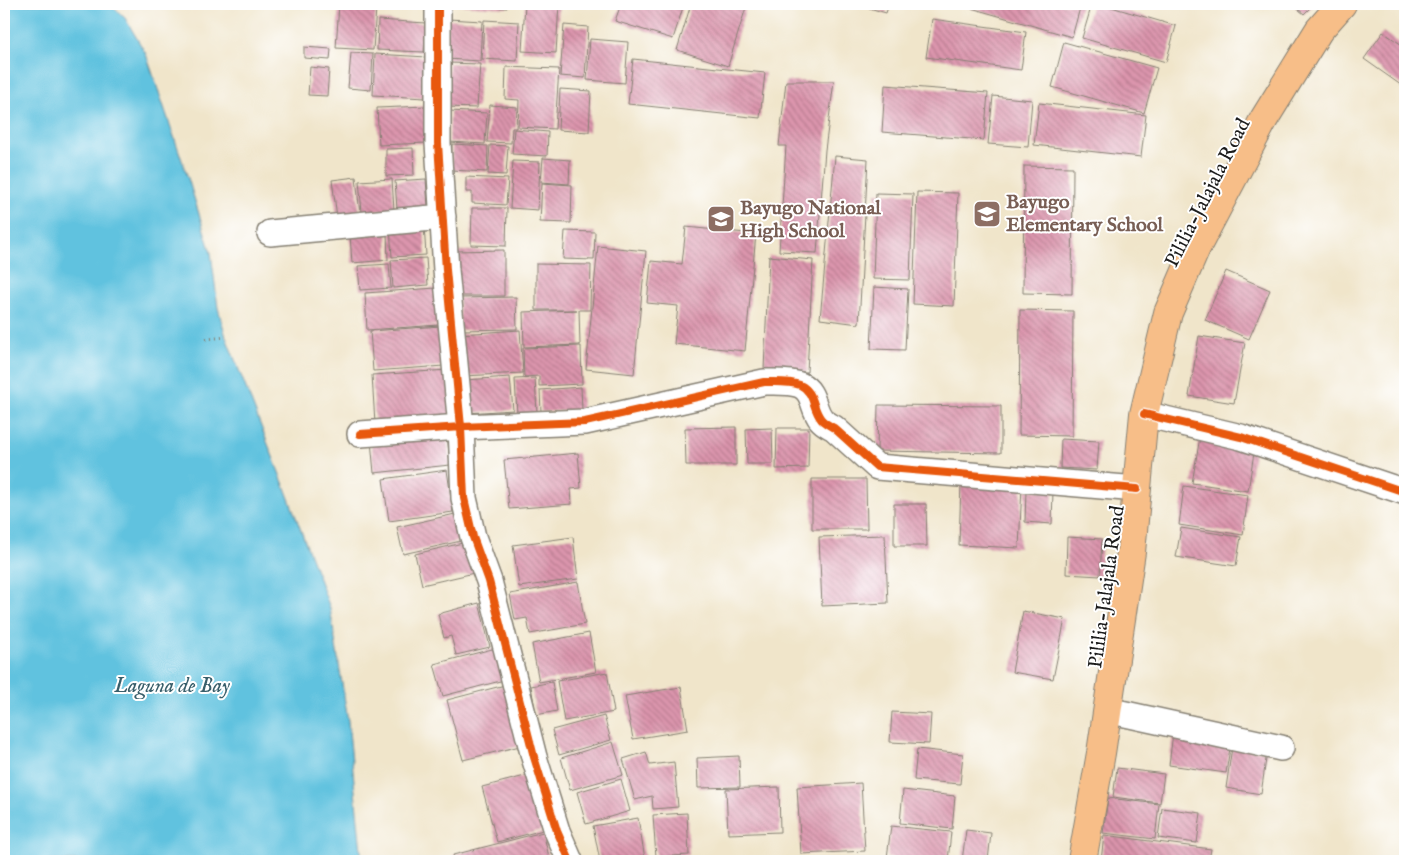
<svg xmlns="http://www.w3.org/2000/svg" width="1409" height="865" font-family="'IM FELL English',serif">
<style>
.water{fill:#61c2df;stroke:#3e6f7e}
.building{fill:url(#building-back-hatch)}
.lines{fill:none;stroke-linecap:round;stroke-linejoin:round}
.minor-casing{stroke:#868073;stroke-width:28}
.major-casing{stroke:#868073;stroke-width:30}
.path{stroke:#868073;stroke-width:3;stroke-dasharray:1 4;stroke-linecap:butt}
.minor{stroke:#fff;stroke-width:25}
.major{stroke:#f7be88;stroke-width:28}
.cycleway-casing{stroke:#fff;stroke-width:11}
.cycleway{stroke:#e8590c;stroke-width:8}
.labels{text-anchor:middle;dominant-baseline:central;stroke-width:4;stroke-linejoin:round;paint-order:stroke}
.street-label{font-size:20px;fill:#1c1c1c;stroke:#fff}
.education-label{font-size:20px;font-weight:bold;fill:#785e54;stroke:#fff;text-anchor:start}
.water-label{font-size:21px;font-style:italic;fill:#385e6a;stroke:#fff}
</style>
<defs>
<pattern id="building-back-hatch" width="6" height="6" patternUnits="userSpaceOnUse" patternTransform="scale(1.25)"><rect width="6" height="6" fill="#dc95ad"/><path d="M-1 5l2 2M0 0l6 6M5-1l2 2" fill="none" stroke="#b2798c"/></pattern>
</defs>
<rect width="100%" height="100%" fill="#fff"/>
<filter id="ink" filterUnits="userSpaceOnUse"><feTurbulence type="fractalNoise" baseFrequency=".02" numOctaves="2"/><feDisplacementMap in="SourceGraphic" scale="10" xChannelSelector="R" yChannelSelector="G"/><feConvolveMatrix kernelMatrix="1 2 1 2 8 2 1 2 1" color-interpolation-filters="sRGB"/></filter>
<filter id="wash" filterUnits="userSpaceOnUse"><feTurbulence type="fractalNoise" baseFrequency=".0096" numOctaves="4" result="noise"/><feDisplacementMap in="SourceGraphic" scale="20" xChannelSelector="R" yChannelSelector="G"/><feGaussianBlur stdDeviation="1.12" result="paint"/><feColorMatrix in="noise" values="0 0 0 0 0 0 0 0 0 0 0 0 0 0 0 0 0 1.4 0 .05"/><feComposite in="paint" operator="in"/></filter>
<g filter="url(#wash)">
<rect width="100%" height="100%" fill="#f0e5ca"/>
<path class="water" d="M4 4H110L125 18 146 54 188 178 211 253 218 308 226 337 284 485 330 608 348 721 362 861H4Z"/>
<g id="blocks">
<path class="building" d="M339 4 376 8 373 50 336 48Z
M457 4H507V8L457 5Z
M525 4H559L556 53 522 51Z
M621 4H684L673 39 615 21Z
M691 4H747L728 66 677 50Z
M856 4H889L886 13Z
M957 4H1081L1072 37Z
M1092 4H1101L1176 26 1166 62 1082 38Z
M1292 4H1314L1304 14Z
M448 19 482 21 480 61 446 59Z
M932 19 1026 32 1021 70 926 57Z
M378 20 426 23 424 52 377 50Z
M484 20 519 22 517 61 482 59Z
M564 25 588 27 585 78 560 76Z
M1383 32 1405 47V88L1364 59Z
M590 39 628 42 625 83 587 80Z
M1064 42 1157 68 1144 113 1052 87Z
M304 47 331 49 330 60 304 58Z
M351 53 373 54 371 90 348 88Z
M375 54 427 57 425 98 373 95Z
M633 59 765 73 760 118 628 104Z
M449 63 480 64 477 108 447 107Z
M310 67 329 69 327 96 308 95Z
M506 67 559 69 555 129 518 127 519 100 505 99Z
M786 81H834L825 150 817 253 779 251 786 146H779Z
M885 85 988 93 984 140 882 132Z
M560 89 591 91 589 132 558 130Z
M993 96 1032 100 1028 147 988 144Z
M1039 103 1146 115 1141 157 1034 145Z
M490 105 517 107 516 128H512L511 143 487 142Z
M426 106 427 143 379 145 377 108Z
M450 111 487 113 485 144 449 142Z
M514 129 548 132 547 156 512 154Z
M452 144 488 146 487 172 451 170Z
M490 145 508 146 506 175 488 174Z
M413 148 414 175 386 176V149Z
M835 156 868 159 859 324 820 319Z
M543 158 570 160 569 184 541 182Z
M513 161 540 162 538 210 510 208Z
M1024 166 1073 167 1072 294 1023 293Z
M356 177 360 215 337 217 332 180Z
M466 177 508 179 506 205 472 203V192H466Z
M392 179 394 210 362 212 359 181Z
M426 179 428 207 397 209 395 181Z
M542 183 572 185 571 223 540 222Z
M917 192 958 193 954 306 913 304Z
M876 193 913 194 910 280 873 279Z
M472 208H507L506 246 471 245Z
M424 225 426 255 392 257 390 227Z
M686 227 756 234 745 351 674 344 678 306 647 303 651 261 682 264Z
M565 231 595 232 594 260 563 259Z
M387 233 388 260 352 263 350 235Z
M598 246 646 251 634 374 586 369Z
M504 250V296H455L454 251Z
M769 256 813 260 807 372 764 370Z
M426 258 428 285 393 288 391 260Z
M389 264 391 288 360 290 358 266Z
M536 264 591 265 590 310H579L580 345 524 347 523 312 577 310H536Z
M1226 271 1270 290 1249 339 1205 320Z
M874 287 908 289 905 350 871 349Z
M436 288 439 325 367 330 365 293Z
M516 297 517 329 460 330 459 298Z
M1020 310 1073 311 1072 436 1019 435Z
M441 326 444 366 373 371 370 331Z
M520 330 523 373 463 376 460 334Z
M1199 336 1245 343 1234 403 1189 396Z
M581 346 582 384 539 386V376L524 377 523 348Z
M448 370 451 418 375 423 372 375Z
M510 377 513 410 467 413 465 380Z
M535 378 537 413 517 414 515 379Z
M581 387 582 410 541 412 540 390Z
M878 405 1001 406V453L877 451Z
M736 427V465H686L685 428Z
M772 428 773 464H747L746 429Z
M777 428H809L808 468 776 469Z
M447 433 450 465 374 473 371 441Z
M1200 437 1255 446 1248 491 1192 483Z
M1061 439 1099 441 1097 470 1060 468Z
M578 453 581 488 571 489 572 504 509 509 504 460Z
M447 470 453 512 389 521 383 479Z
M812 479H866L867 529H812Z
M961 483 1022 486 1019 548 959 545Z
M1184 486 1248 495 1243 535 1179 525Z
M1026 490 1053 491 1052 524 1025 522Z
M894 504H926L927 546H894Z
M455 514 461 541 403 554 397 527Z
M1181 528 1241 537 1236 566 1176 557Z
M885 535 888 603 822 606 819 537Z
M573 537 578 579 519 587 513 545Z
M1067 537 1102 539 1100 576 1066 574Z
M467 542 474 573 422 585 415 554Z
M578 582 585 624 530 634 527 618 515 620 510 594Z
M479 603 490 647 456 655 451 636 444 638 438 614Z
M1023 611 1065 619 1053 679 1012 672Z
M589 633 596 672 539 682 532 644Z
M496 648 504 680 443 696 434 664Z
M607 672 614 712 564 721 557 681Z
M552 682 557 711 536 715 531 686Z
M505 685 520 746 463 760 447 700Z
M681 687 688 730 633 739 625 696Z
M892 712 931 714 929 744 890 742Z
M604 716 611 740 559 755 552 730Z
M1173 733 1231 742 1226 773 1169 765Z
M613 742 623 775 570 790 561 758Z
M1232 747 1267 752 1261 794 1226 788Z
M917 749 963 754 960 784 914 780Z
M646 752 650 765 674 762 678 807 653 809 652 796 635 800 623 759Z
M739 756 740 787 698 788 697 758Z
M1117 768 1164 774 1160 803 1113 797Z
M529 775 543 830 497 842 482 787Z
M621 779 630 811 586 824 577 792Z
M861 783 865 851 801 854 797 787Z
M779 787 780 832 728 834 726 789Z
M903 790 955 796 952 829 900 823Z
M1108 798 1159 804 1155 839 1103 833Z
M1162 808 1201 813 1197 843 1158 838Z
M687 813 689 855 656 857 653 815Z
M638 818 645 859 634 861H600L593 826Z
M891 826 951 832 948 861H901V859L887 858Z
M966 830 991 833 988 861H962Z
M543 832 550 861H455L453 855Z
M1104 835 1211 849 1209 861H1101Z"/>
</g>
</g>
<g filter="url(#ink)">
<use href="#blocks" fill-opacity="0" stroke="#868073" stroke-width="1"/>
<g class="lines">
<defs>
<path id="minor" d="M438 4V143L446 270 461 427 464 498 473 537 489 581 534 757 557 831 570 861
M270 233 443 217
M1144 414 1241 437 1405 492
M360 434 461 427 585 422 764 382C775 382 790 381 800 385 815 392 812 408 821 419 824 423 829 425 834 428L877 467 1137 489
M1107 710 1281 748"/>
<path id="major" d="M1082 861 1101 753 1131 552 1144 414 1168 313 1196 248 1264 119 1319 30 1342 4"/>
</defs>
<use href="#minor" class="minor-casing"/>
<use href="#major" class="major-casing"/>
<path class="path" d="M206 339 226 337"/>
<use href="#minor" class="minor"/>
<use href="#major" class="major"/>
<defs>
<path id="cycleway" d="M438 4V143L446 270 461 427 464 498 473 537 489 581 534 757 557 831 570 861
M1144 414 1241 437 1405 492
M360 434 461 427 585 422 764 382C775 382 790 381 800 385 815 392 812 408 821 419 824 423 829 425 834 428L877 467 1137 489"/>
</defs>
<use href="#cycleway" class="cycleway-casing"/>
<use href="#cycleway" class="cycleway"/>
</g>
</g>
<defs>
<symbol id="school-square" viewBox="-11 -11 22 22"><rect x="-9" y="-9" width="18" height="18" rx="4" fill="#8d6e63" stroke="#fff"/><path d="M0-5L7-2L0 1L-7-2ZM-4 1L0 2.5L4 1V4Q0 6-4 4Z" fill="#fff"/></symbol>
</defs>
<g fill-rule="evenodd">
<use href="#school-square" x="971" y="198" width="32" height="32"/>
<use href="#school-square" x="705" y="203" width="32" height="32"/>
</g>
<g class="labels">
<g class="street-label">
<text transform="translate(1208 193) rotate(-63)">Pililia-Jalajala Road</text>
<text transform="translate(1107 587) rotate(-82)">Pililia-Jalajala Road</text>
</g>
<g class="education-label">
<text x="1006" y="202">Bayugo<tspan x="1006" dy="23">Elementary School</tspan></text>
<text x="740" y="208">Bayugo National<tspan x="740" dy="23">High School</tspan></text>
</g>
<g class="water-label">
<text x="172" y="686">Laguna de Bay</text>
</g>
</g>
<rect width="1409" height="865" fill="none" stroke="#fff" stroke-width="20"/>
</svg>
